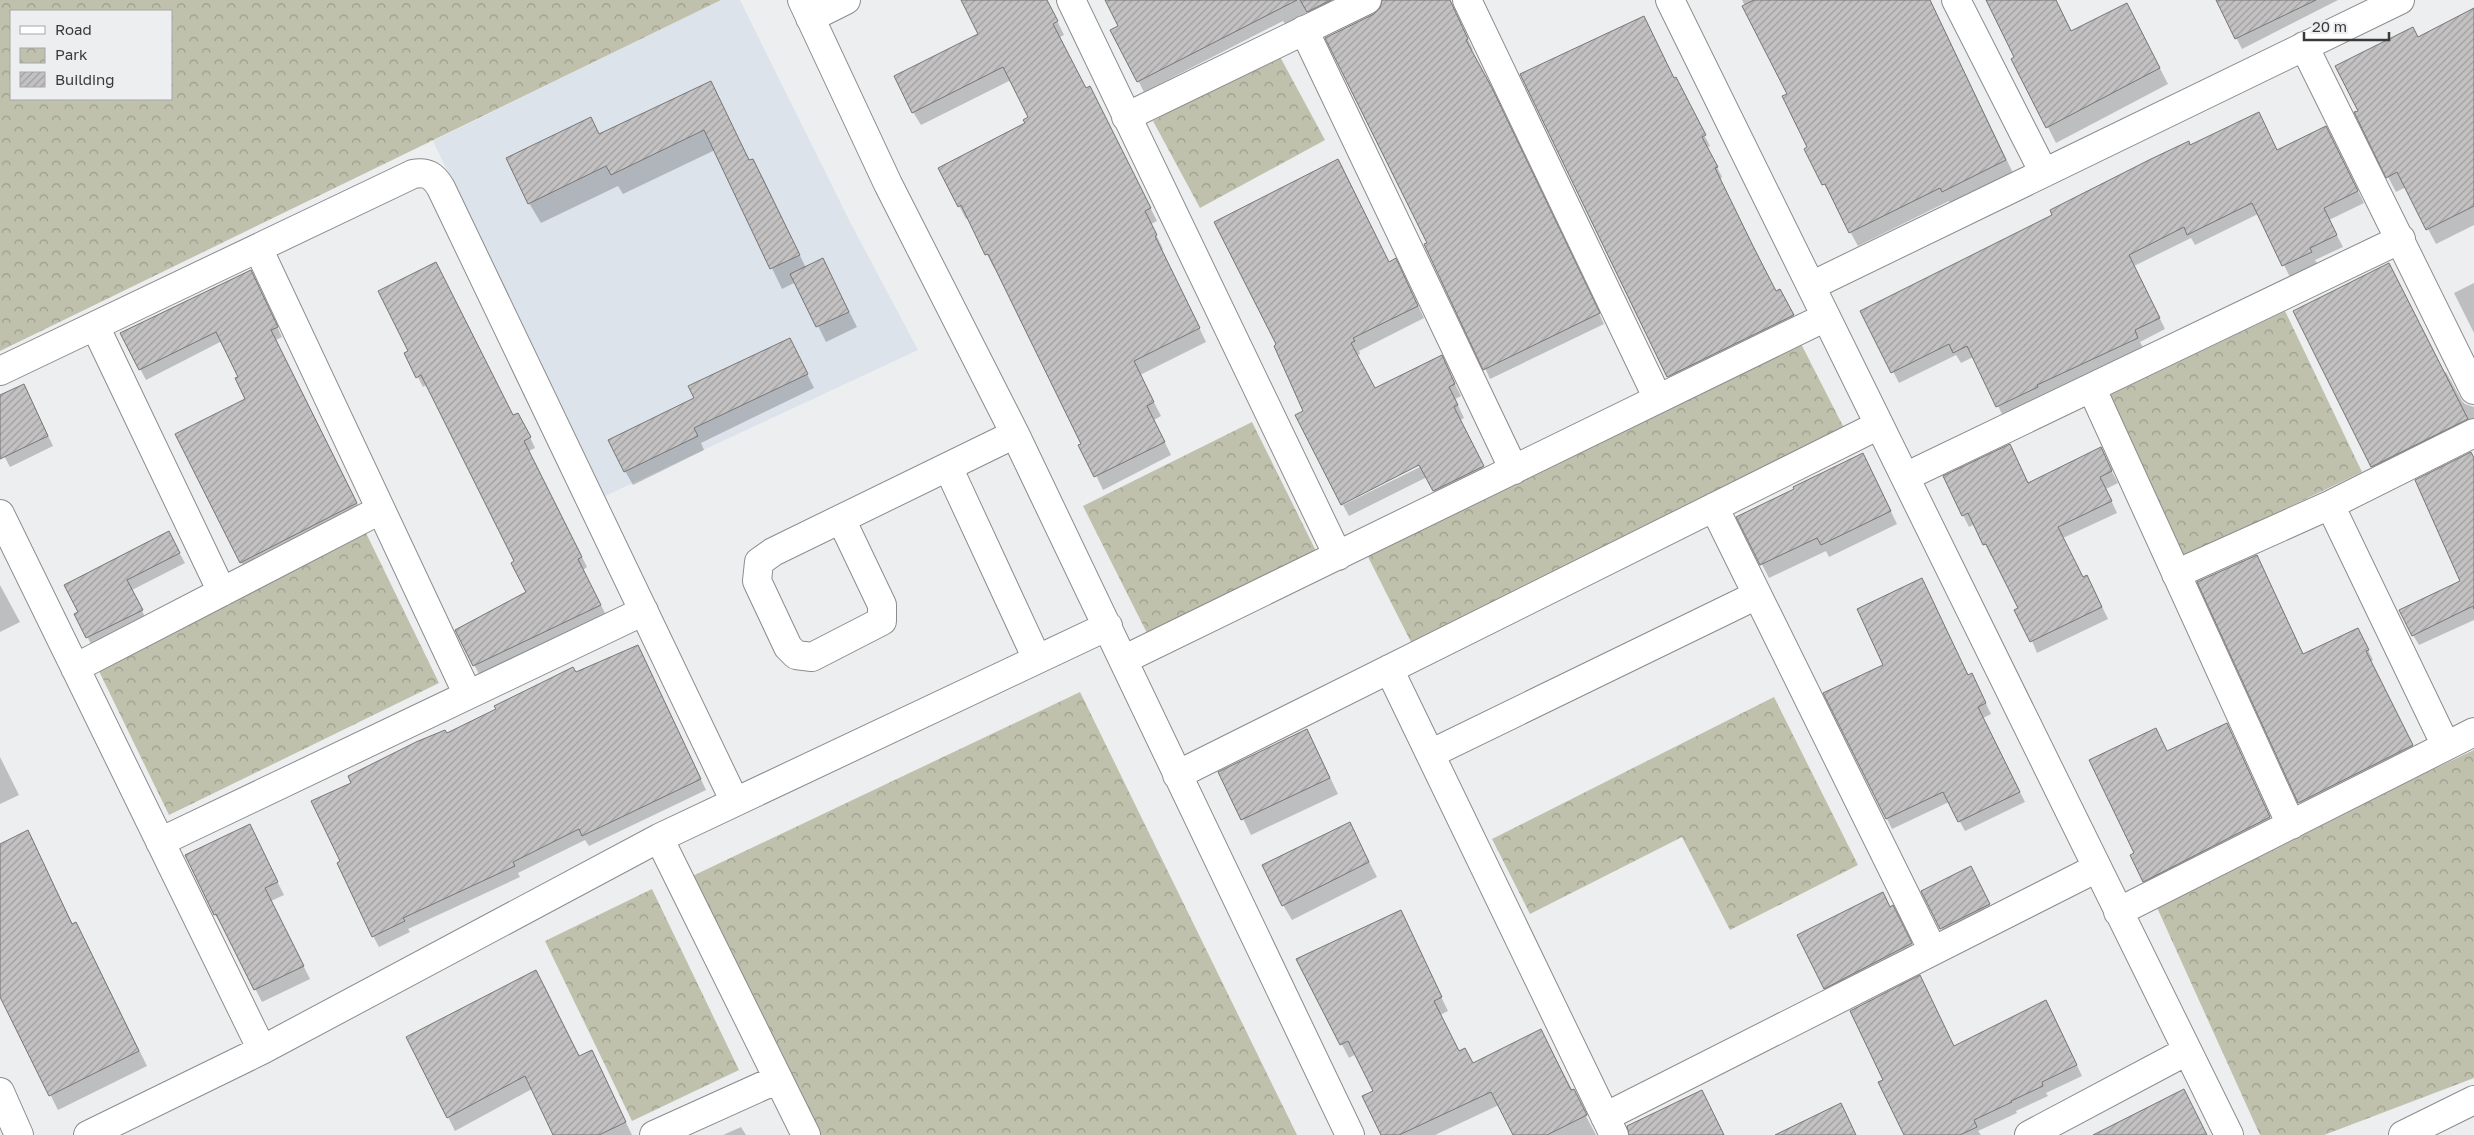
<svg xmlns="http://www.w3.org/2000/svg" width="2474" height="1135" font-family="'Golos Text',sans-serif">
<style>
.built{fill:#dde3eb}
.park{fill:url(#park-crowns);fill-rule:evenodd}
.shadow{fill:#0003}
.building{fill:url(#building-hatch);stroke:#777677}
.lines{fill:none;stroke-linecap:round;stroke-linejoin:round}
.minor-casing{stroke:#8b8c8d;stroke-width:30}
.minor{stroke:#fff;stroke-width:28}
</style>
<defs>
<pattern id="park-crowns" width="20" height="18" patternUnits="userSpaceOnUse" patternTransform="scale(1.25)"><rect width="20" height="18" fill="#bfc1ac"/><path d="M2 6a3 3 0 1 1 6 0M12 15a3 3 0 1 1 6 0" fill="none" stroke="#9c9e8d"/></pattern>
<pattern id="building-hatch" width="6" height="6" patternUnits="userSpaceOnUse" patternTransform="scale(1.25)"><rect width="6" height="6" fill="#c3c1c2"/><path d="M-1 1l2-2M0 6l6-6M5 7l2-2" fill="none" stroke="#9f9e9f"/></pattern>
</defs>
<rect width="100%" height="100%" fill="#edeef0"/>
<!-- built -->
<path class="built" d="M721,0H740L849,220L918,350L603,497L433,141Z"/>
<!-- park -->
<path class="park" d="M0,0H721L0,351ZM11,11H171V99H11Z
M1278,53L1325,140L1200,208L1153,121Z
M2285,311L2362,472L2175,562L2098,401Z
M1794,330L1845,430L1414,648L1363,547Z
M1252,422L1316,551L1148,635L1083,506Z
M365,531L439,683L169,815L95,663Z
M1080,692L1297,1135H806L682,881Z
M1774,697L1858,865L1730,930L1682,837L1530,914L1492,839Z
M2474,750V1078L2324,1135H2260L2154,901Z
M652,889L739,1070L632,1121L545,941Z"/>
<!-- shadow -->
<path class="shadow" d="M962,0H1047L1064,35L1060,37L1086,89L1097,101L1157,221L1151,224L1163,249L1162,250L1206,342L1140,375L1161,416L1154,420L1171,455L1103,490L996,267L994,268L968,218L966,219L959,206L1030,118L1011,80L921,125L913,112L979,34Z
M1107,0H1358L1314,22L1308,12L1285,24L1283,21L1144,92L1112,30L1120,27Z
M1384,0H1449L1473,50L1471,51L1497,99L1604,324L1490,379L1429,243L1327,38L1381,10Z
M1742,0H1930L2013,173L1951,204L1949,201L1858,246L1805,149L1808,148L1788,94Z
M1987,0H2056L2072,32L2135,20L2168,84L2056,143L2013,59L2016,58Z
M2217,0H2338L2242,49Z
M2474,10V225L2436,244L2406,187L2396,192L2388,177L2360,111L2418,38Z
M1522,75L1674,79L1710,146L1707,147L1722,177L1720,179L1776,292L1786,300L1798,326L1674,387L1637,316Z
M710,82L750,161L753,160L764,180L806,268L823,260L857,327L826,342L796,282L782,289L715,150L623,194L618,186L541,223L529,203L600,135Z
M2332,139L2364,203L2329,220L2343,247L2315,260L2317,263L2290,277L2258,214L2195,245L2191,238L2134,266L2165,329L2140,342L2144,349L2004,418L1973,357L1961,363L1956,355L1899,383L1862,311L2190,146L2277,151Z
M1339,160L1389,263L1402,272L1424,318L1359,351L1360,354L1357,355L1375,390L1441,356L1461,396L1455,399L1464,418L1460,420L1489,479L1441,503L1427,477L1349,516L1343,505L1426,464L1305,411L1278,345L1216,223Z
M2389,264L2444,373L2446,372L2462,401L2465,404L2474,407V435L2381,481L2372,466Z
M256,282L282,337L276,340L362,513L247,572L241,562L247,399L240,377L222,341L146,380L122,334Z
M2474,283V333L2454,293Z
M790,339L814,388L701,443L704,450L633,485L625,471L696,399Z
M406,354L524,424L535,448L529,451L587,567L583,570L606,615L480,676L456,630L528,592L515,562L427,385L423,387Z
M29,395L53,446L10,467L0,448V396Z
M2100,449L2118,483L2106,489L2117,513L2063,538L2083,578L2093,588L2108,619L2037,653L2019,609L1993,555L1991,556L1975,524L1969,527L1944,477L2028,484Z
M2474,460V620L2419,645L2413,635L2462,582Z
M1870,468L1897,524L1829,557L1826,551L1769,578L1738,518Z
M174,543L185,563L132,590L147,621L93,648L76,615Z
M2257,556L2304,655L2363,640L2373,660L2371,661L2418,756L2305,813L2199,582Z
M0,585L20,622L0,632Z
M638,646L706,790L589,846L585,840L518,873L520,877L408,929L410,932L379,947L373,936L352,783L446,734Z
M1884,665L1968,676L1977,685L1991,714L1983,718L2025,802L1965,831L1949,802L1892,829L1825,694Z
M2227,724L2276,830L2151,894L2144,881L2135,853L2168,752Z
M1315,746L1338,794L1251,835L1220,772Z
M0,757L19,795L0,804Z
M1349,823L1377,877L1292,920L1283,905Z
M249,825L284,895L271,901L310,979L262,1002L223,926L215,915Z
M28,831L73,925L84,938L147,1066L58,1110L0,995V845Z
M1976,878L1995,915L1947,939L1923,892Z
M1890,908L1898,917L1917,954L1831,998L1825,988Z
M1400,912L1448,1011L1440,1015L1459,1052L1473,1065L1541,1031L1596,1135H1514L1499,1105L1435,1135H1382L1375,1092L1356,1054L1349,1058L1298,960Z
M1920,977L1954,1047L2052,1012L2082,1076L2046,1093L2048,1096L2016,1111L2017,1113L1978,1131L1981,1135H1905L1885,1080Z
M544,985L580,1058L599,1066L632,1135H554L532,1089L455,1131L448,1117Z
M1702,1091L1724,1135H1630Z
M741,1127L746,1135H723Z"/>
<!-- building -->
<path class="building" d="M961,0H1047L1058,21L1053,24L1086,88L1090,86L1151,208L1145,211L1157,235L1155,236L1200,328L1134,361L1154,402L1147,406L1165,442L1094,477L1078,445L1081,444L988,254L985,255L961,205L958,207L938,168L1025,123L1023,120L1028,117L1003,67L912,113L894,76L978,34Z
M1105,0H1297L1137,82L1110,30L1118,26Z
M1300,0H1331L1307,12Z
M1382,0H1450L1468,39L1466,40L1492,88L1600,313L1483,370L1424,244L1427,243L1325,38L1374,14L1380,8Z
M1754,0H1930L2006,160L1942,192L1940,188L1849,233L1825,184L1822,185L1804,149L1807,147L1782,96L1787,94L1742,6Z
M1986,0H2056L2071,31L2127,3L2160,68L2046,128L2011,59L2014,57Z
M2216,0H2316L2235,39Z
M2474,8V206L2426,230L2397,172L2386,178L2354,112L2358,111L2335,66L2413,27L2418,37Z
M1644,16L1674,78L1676,77L1706,135L1702,137L1718,167L1715,168L1753,246L1776,291L1780,289L1794,315L1667,377L1520,74Z
M711,81L749,160L753,159L800,255L770,269L704,130L611,175L606,166L528,204L506,158L591,117L599,134Z
M2259,112L2277,150L2326,126L2358,191L2324,208L2337,235L2310,248L2312,252L2282,266L2252,203L2187,235L2184,227L2129,255L2160,318L2135,330L2138,338L2037,385L2038,387L1996,407L1967,346L1953,353L1949,344L1891,373L1860,311L2052,215L2050,210L2151,159L2189,141L2190,145Z
M1338,159L1389,262L1396,258L1418,306L1353,338L1355,341L1351,343L1375,388L1442,355L1455,384L1449,387L1458,405L1454,407L1484,466L1433,491L1419,465L1341,505L1295,415L1303,411L1274,346L1276,344L1214,222Z
M823,258L849,312L816,327L790,274Z
M436,262L513,415L518,413L531,437L524,441L582,557L578,559L601,605L473,666L455,630L526,592L511,563L514,561L421,375L416,378L404,353L408,351L378,291Z
M2389,263L2468,419L2371,467L2293,311Z
M251,270L278,327L271,330L357,503L240,563L175,434L245,399L235,378L238,377L216,332L139,370L120,333Z
M790,338L808,374L694,428L698,436L624,472L608,440L694,398L688,386Z
M24,384L48,436L0,459V395Z
M2010,444L2028,483L2101,447L2112,471L2100,477L2112,501L2058,527L2083,577L2087,575L2102,607L2030,642L2014,610L2018,608L1986,544L1983,545L1968,513L1962,516L1943,476Z
M2471,452L2474,458V609L2473,606L2412,636L2399,610L2460,581L2415,480Z
M1863,453L1891,511L1821,545L1817,538L1760,565L1736,517L1794,489L1793,487Z
M169,531L180,553L127,580L143,610L86,638L74,614L78,612L64,585Z
M2257,555L2303,654L2358,628L2369,650L2366,651L2413,745L2298,803L2197,582Z
M1922,578L1968,675L1972,673L1986,703L1978,707L2020,792L1958,822L1943,792L1886,819L1823,693L1883,665L1857,609Z
M638,645L701,779L582,836L579,829L513,862L515,866L403,918L405,921L372,937L337,863L340,861L311,801L351,783L348,776L416,742L445,730L447,733L496,709L494,706L547,680L573,667L576,672Z
M2227,723L2270,817L2143,882L2130,855L2134,853L2089,760L2156,728L2167,751Z
M1307,729L1330,778L1241,820L1218,772Z
M1350,822L1369,862L1282,906L1262,865Z
M250,824L278,882L265,888L304,966L254,990L216,914L214,915L185,855Z
M28,830L72,924L76,922L139,1051L49,1096L0,997V844Z
M1971,866L1990,904L1940,929L1921,891Z
M1883,892L1890,907L1893,905L1912,943L1824,989L1797,935Z
M1401,910L1442,997L1434,1001L1459,1051L1465,1048L1473,1063L1541,1029L1571,1090L1574,1089L1587,1115L1547,1135H1513L1491,1092L1399,1135H1381L1362,1096L1373,1091L1348,1041L1340,1045L1296,959Z
M536,970L579,1056L592,1050L626,1122L599,1135H553L525,1076L447,1118L406,1037Z
M1920,975L1954,1046L2046,1000L2077,1065L2042,1082L2043,1086L2011,1101L2012,1102L1974,1120L1977,1127L1960,1135H1904L1878,1082L1883,1080L1850,1011Z
M2184,1089L2207,1135H2093Z
M1702,1090L1724,1135H1629L1627,1126Z
M1841,1103L1856,1135H1775Z"/>
<g class="lines">
<!-- minor casing -->
<g class="minor-casing">
<path id="minor" d="M802,0L888,184L1015,434L1350,1135
M1071,0L1338,556
M1467,0L1658,399
M1670,0L2229,1135
M1956,0L2044,173
M810,18L846,0
M1304,30L1514,470
M2304,46L2474,390
M1126,117L1367,0
M258,248L468,695
M1811,286L2400,0
M95,326L222,592
M0,371L413,174C427,171 434,176 441,188L735,802
M2092,389L2291,825
M948,467L1037,659
M1905,477L2401,239
M2330,505L2446,746
M1714,507L1933,951
M0,514L262,1050
M841,519L882,605V621L812,657L796,655L788,647L757,581L759,562L773,552L1015,434
M2176,574L2330,505L2474,433
M1123,660L1826,317
M75,668L380,510
M1389,669L1614,1135
M1430,754L1757,595
M1177,775L1879,425
M659,838L806,1135
M160,842L644,611
M2118,912L2474,732
M0,1092L19,1135
M1605,1117L2097,868
M88,1135L262,1050L659,838L1108,626
M654,1135L778,1079
M2029,1135L2187,1051
M2403,1135L2474,1100"/>
</g>
<!-- minor -->
<use href="#minor" class="minor"/>
</g>
<!-- legend -->
<rect x="10" y="10" width="162" height="90" fill="#edeef0" stroke="#a5a6a8"/>
<rect x="20" y="26" width="25" height="8" fill="#ffffff" stroke="#a5a6a8"/>
<text x="55" y="35" font-size="15" fill="#3a3a3b">Road</text>
<rect x="20" y="48" width="25" height="15" fill="url(#park-crowns)" stroke="#a5a6a8"/>
<text x="55" y="60" font-size="15" fill="#3a3a3b">Park</text>
<rect x="20" y="72" width="25" height="15" fill="url(#building-hatch)" stroke="#a5a6a8"/>
<text x="55" y="85" font-size="15" fill="#3a3a3b">Building</text>
<!-- scale -->
<path d="M2304 32v8h85v-8" fill="none" stroke="#3a3a3b" stroke-width="2.5"/>
<text x="2312" y="32" font-size="15" fill="#3a3a3b" stroke="#edeef0" stroke-width="4" paint-order="stroke">20 m</text>
</svg>
